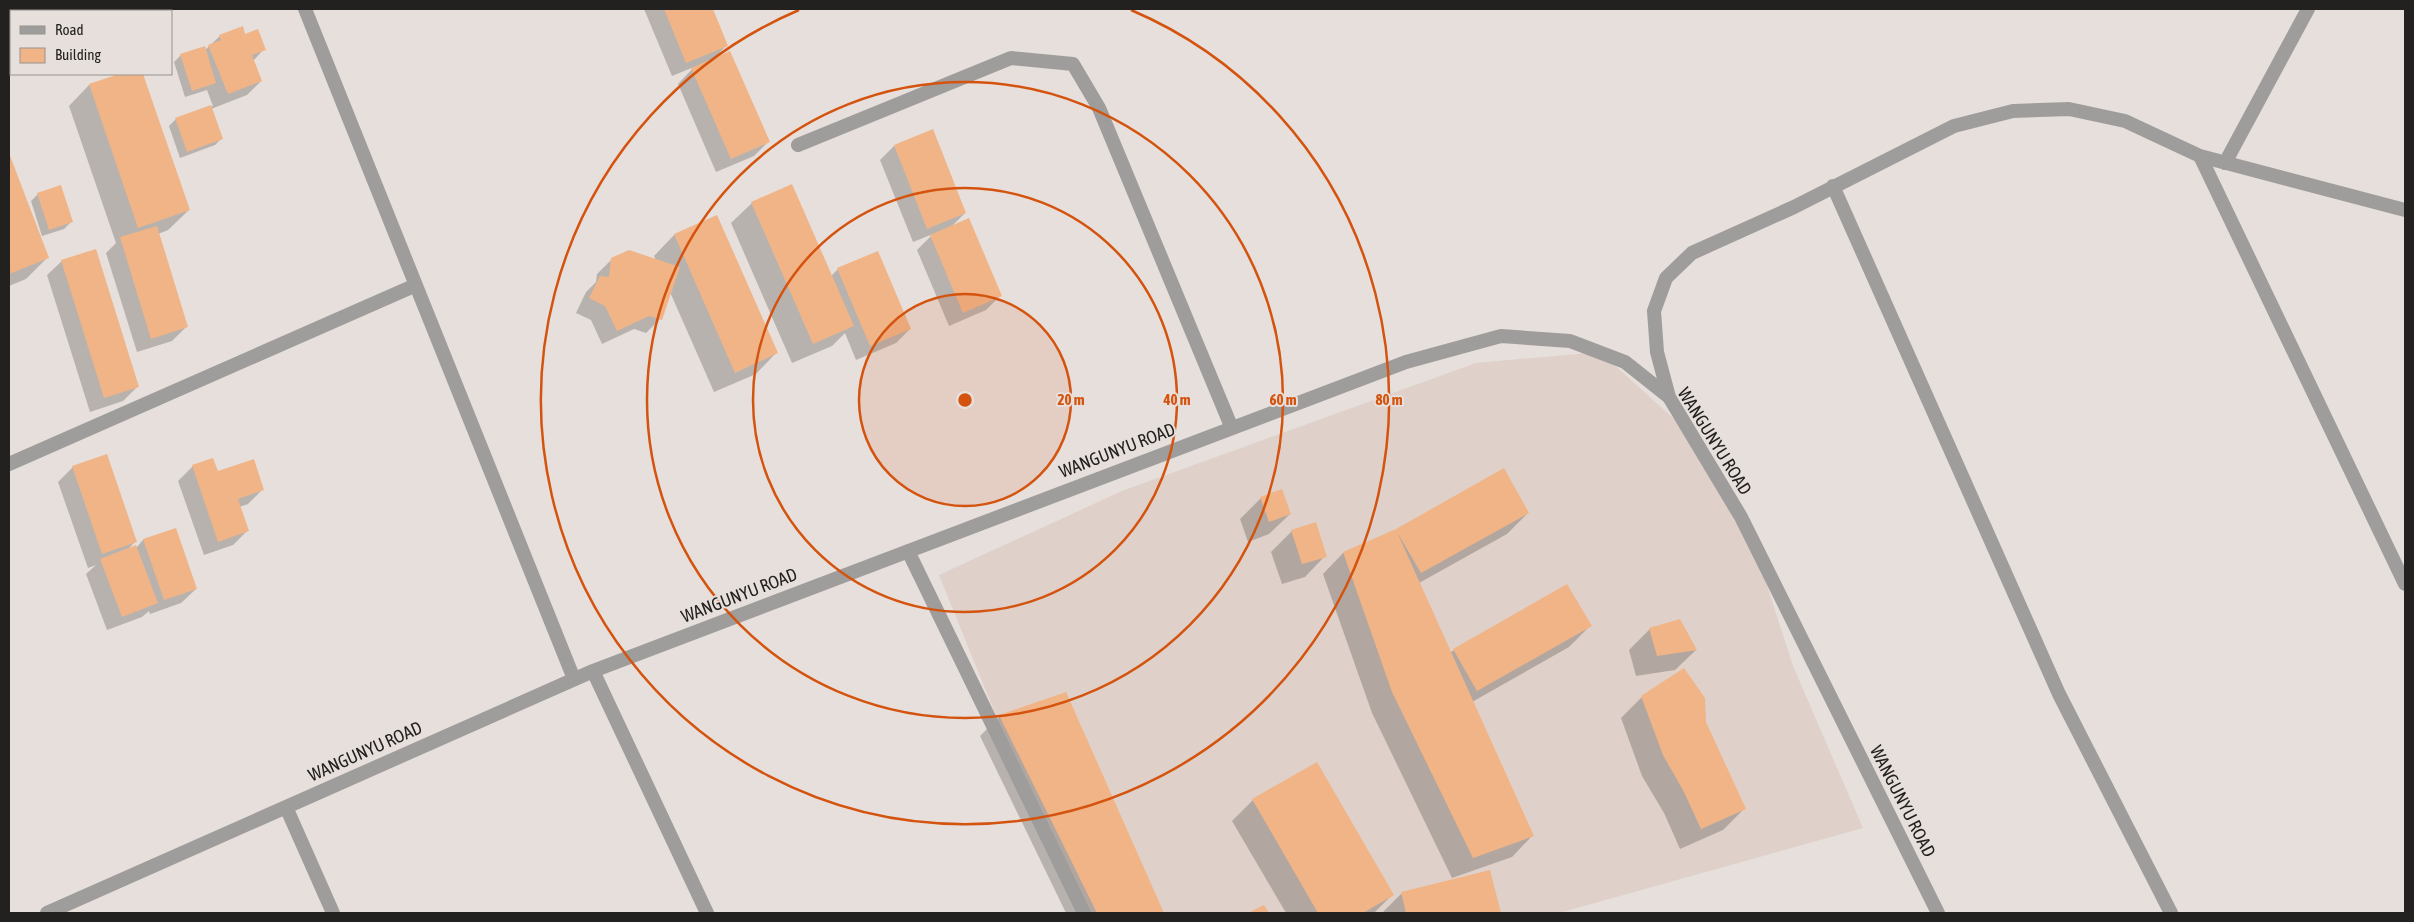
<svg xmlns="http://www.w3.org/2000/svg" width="2414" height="922" font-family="'Asap Condensed',sans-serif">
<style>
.built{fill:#dfd1c9}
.shadow{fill:#0003}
.building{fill:#f0b487}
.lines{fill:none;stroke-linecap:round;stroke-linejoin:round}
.service{stroke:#9f9d9b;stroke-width:14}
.minor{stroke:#9f9d9b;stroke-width:14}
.ring{fill:none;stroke:#d4530e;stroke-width:2.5}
.labels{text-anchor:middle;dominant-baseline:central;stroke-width:4;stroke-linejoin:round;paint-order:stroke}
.street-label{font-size:18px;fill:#23211f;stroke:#e6dfdb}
.centre{fill:#d4530e;stroke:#e6dfdb;stroke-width:2.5}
.ring-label{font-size:15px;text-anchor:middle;font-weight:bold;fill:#d4530e;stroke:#e6dfdb;stroke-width:4;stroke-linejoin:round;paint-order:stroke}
</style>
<rect width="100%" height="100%" fill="#e6dfdb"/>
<!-- built -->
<path class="built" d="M1600,352L1694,437L1752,539L1793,666L1863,828L1559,913H1084L1040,824L939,575L1122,491L1476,363Z"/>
<!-- shadow -->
<path class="shadow" d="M10,9H68L62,11H11Z
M644,9H711L727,45L711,61L768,142L754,156L716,172L678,84L694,67L672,76Z
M242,28L245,36L264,49L253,61L261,81L247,95L211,109L222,138L215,145L180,158L169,126L176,119L213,106L207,90L185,97L174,62L181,55L205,50L220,36Z
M123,74H142L189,210L168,230L158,234L186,327L172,341L137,352L106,253L116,243L69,106L89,85Z
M894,146L965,213L950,228L1000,296L986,310L949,326L917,250L933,234L913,242L880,160Z
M9,156L47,258L26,279L9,286Z
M38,194L71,222L64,229L42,236L31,201Z
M752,203L831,276L838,269L910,329L896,343L856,360L845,333L832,346L792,363L731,223Z
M717,217L776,353L756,374L714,392L670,292L660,319L646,333L634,329L602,344L591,320L576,313L586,292L596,282L597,274L612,259L656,260L654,256L674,235Z
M62,261L137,387L123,401L90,412L47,275Z
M193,466L263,489L248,504L239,507L247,531L233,545L204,555L178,481Z
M73,467L135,542L127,550L136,548L143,540L175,529L196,589L181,603L150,614L149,611L142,617L107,630L86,574L96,565L88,568L58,482Z
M1261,498L1290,514L1269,534L1248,542L1240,519Z
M1528,513L1507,534L1419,583L1450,653L1454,650L1590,626L1569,647L1472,702L1532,836L1512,857L1452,878L1372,713L1323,574L1343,553L1396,530Z
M1292,531L1325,556L1305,577L1282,584L1271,552Z
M1650,629L1696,650L1675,670L1636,676L1629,650Z
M1065,694L1163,913H1066L980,736L1000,716Z
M1642,697L1705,722L1744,809L1723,830L1680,849L1664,813L1642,776L1621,718Z
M1316,764L1392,895L1374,913H1286L1232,821L1253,800Z
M1489,871L1500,913H1382L1402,893Z"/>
<!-- building -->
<path class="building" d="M31,9H52L47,11H32Z
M664,9H713L728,46L686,63Z
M243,26L245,34L258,29L266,50L252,55L262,81L228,94L208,45L221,40L219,35Z
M205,46L216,83L192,91L180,54Z
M730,51L770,142L731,159L691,68Z
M119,74H143L190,210L138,228L89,84Z
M211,105L223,139L187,152L175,118Z
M933,129L966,213L927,229L894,145Z
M9,153L49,258L9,274Z
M792,184L854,326L813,344L751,202Z
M61,185L73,222L49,230L37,193Z
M717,215L778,353L735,373L674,234Z
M969,218L1002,296L963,313L930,235Z
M157,226L188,327L151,339L120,237Z
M96,249L139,387L104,398L61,260Z
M629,250L680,267L662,320L649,316L617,331L605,306L589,298L600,276L609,277L611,258Z
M878,251L911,329L870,346L837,268Z
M107,454L137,542L102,554L72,466Z
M213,458L218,471L254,459L264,490L238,499L249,531L218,542L192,465Z
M1504,468L1529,513L1421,573L1397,532L1534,836L1473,858L1392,692L1343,552L1396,529Z
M1282,489L1291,514L1269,522L1260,497Z
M1316,522L1327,557L1302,564L1291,530Z
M176,528L197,589L164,600L143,539Z
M136,545L158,603L122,617L100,559Z
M1567,584L1592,626L1477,691L1453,649Z
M1680,619L1697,650L1657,656L1649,628Z
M1684,668L1705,698L1706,722L1746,809L1701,829L1684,792L1663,755L1641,696Z
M1066,692L1164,913H1097L999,715Z
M1317,762L1394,895L1363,913H1318L1252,799Z
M1490,870L1501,913H1406L1401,892Z
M1264,905L1269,913H1248Z"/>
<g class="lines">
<!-- service -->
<path class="service" d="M798,145L1011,58L1073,64L1099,108L1231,426"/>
<!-- minor -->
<path class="minor" d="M305,9L574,679
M120,11L125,9
M9,64L11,63
M2200,156L2405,584
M2225,163L2308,9
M1833,186L2059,694L2171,913
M1669,397L1657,352L1654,311L1666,278L1692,253L1794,207L1954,126L2013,111L2069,109L2125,121L2200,156L2405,210
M9,464L416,285
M908,551L1084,913
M593,671L707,913
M286,807L333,913
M47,913L593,671L1406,362L1501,336L1570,341L1625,362L1669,397L1741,517L1938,913"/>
</g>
<!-- distance rings -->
<circle cx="965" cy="400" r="106" fill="#d4530e" fill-opacity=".12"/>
<g class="ring">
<circle cx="965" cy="400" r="106"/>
<circle cx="965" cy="400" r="212"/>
<circle cx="965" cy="400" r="318"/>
<path d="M1131 10A424 424 0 1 1 799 10"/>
</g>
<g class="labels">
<!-- street labels -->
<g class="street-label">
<text transform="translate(1715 441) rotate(58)">WANGUNYU ROAD</text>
<text transform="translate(1117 450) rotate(-21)">WANGUNYU ROAD</text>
<text transform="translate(739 595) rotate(-21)">WANGUNYU ROAD</text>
<text transform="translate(365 751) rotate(-24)">WANGUNYU ROAD</text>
<text transform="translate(1903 801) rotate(63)">WANGUNYU ROAD</text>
</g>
</g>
<circle cx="965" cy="400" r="8" class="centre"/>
<g class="ring-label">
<text x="1071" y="405">20 m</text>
<text x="1177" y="405">40 m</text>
<text x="1283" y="405">60 m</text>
<text x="1389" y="405">80 m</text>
</g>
<!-- border -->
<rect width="2414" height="922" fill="none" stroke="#23211f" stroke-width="20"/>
<!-- legend -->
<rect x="10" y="10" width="162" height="65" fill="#e6dfdb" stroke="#989390"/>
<rect x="20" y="26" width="25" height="8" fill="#9f9d9b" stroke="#989390"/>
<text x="55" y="35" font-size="15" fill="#23211f">Road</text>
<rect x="20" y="48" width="25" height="15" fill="#f0b487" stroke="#989390"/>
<text x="55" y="60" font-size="15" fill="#23211f">Building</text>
</svg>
